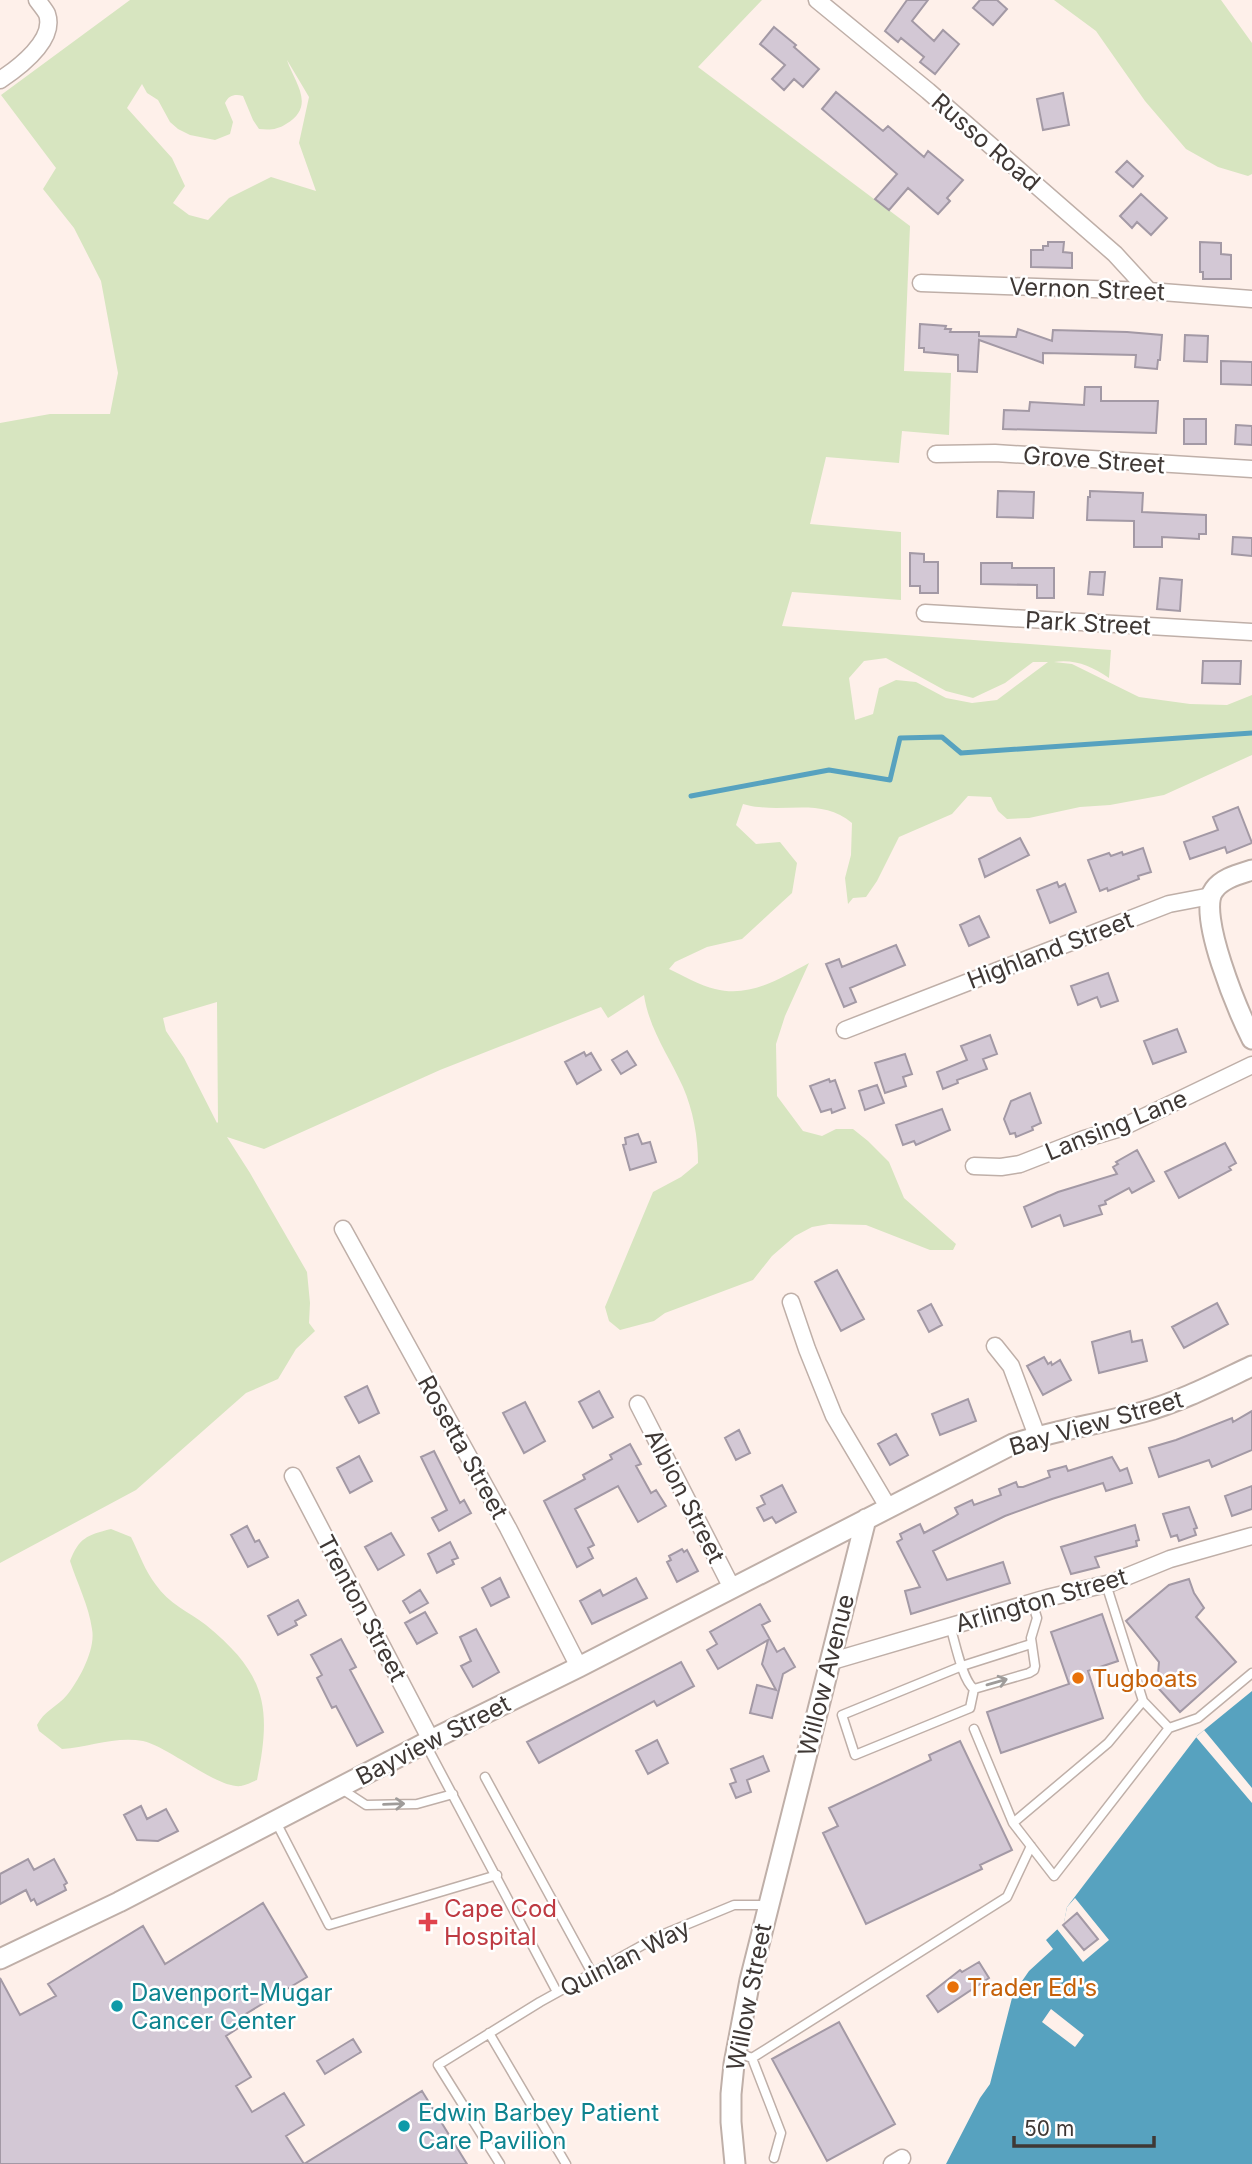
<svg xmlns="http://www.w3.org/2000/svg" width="1252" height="2164" font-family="Inter,sans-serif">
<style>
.green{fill:#d7e5c0;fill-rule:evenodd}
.water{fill:#57a2bf}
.pier{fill:#fef0ea}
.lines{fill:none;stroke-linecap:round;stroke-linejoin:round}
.stream{stroke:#57a2bf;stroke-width:5}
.building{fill:#d3c8d5;stroke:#a399a5;stroke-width:2}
.service-casing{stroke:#bfafa8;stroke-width:11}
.minor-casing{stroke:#bfafa8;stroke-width:19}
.tertiary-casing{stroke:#bfafa8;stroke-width:23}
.service{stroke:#fff;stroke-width:8}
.minor{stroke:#fff;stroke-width:16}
.tertiary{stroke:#fff;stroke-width:19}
.oneway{stroke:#9f9c9a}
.food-dot{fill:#e8710a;stroke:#fff;stroke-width:2.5}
.health-dot{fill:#e0444e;stroke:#fff;stroke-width:2.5}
.culture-dot{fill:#0f9aa8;stroke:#fff;stroke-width:2.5}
.labels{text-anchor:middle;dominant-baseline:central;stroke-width:5;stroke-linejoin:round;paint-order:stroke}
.street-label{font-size:24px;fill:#3f3835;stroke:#fff}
.food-label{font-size:24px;fill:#c56008;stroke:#fff;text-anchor:start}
.health-label{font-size:24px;fill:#be3a42;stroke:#fff;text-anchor:start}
.culture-label{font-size:24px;fill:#0d838f;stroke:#fff;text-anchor:start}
</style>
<rect width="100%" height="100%" fill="#fef0ea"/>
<!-- green -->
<path class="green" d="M130,0H762L698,67L910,226L904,371L951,373L949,435L902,431L899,463L826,457L810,524L901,532V600L792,592L782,626L1111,650L1109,678C1091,666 1075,659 1054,662L1072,664L1139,697L1190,704L1227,705L1252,695V755L1164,795L1110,805L1080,807L1029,818L1007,819L998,811L991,797L968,796L952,814L899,837L877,881L866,897L853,898L848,904L845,878L851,855L852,823C824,799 792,811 759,807C754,807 748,805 743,804L736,825L756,844L780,842L797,863L792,893L742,939L707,947L675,962L669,969C682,975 701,986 715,989C750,998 779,979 809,963L785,1016L776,1044L777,1096L803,1131L822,1136L836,1129H853L868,1141L889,1162L904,1198L956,1244L953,1250H930L866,1225L829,1224L812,1227L795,1236L772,1256L753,1280L665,1313L654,1321L620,1330L609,1321L605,1307L653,1192L681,1177L698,1163C698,1137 693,1110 683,1087C669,1056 649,1029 644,995L608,1018L601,1007L440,1070L264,1149L227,1137L250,1173L307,1272L310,1303L309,1323L315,1331L296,1349L278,1379L246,1393L136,1490L0,1563V423L50,414H110L118,373L101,281L74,228L43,189L56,168L1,95ZM287,60L309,97L299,143L316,191L271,177L229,198L208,220L189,215L173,203L185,186L172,158L127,108L142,84L147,93L158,100L170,122L178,129L190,135L215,140L230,134L233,122L225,103C229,95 235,94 243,96L253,120L259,129C269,130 277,130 286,124C317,106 294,82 287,60ZM886,658L946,691L973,698L1005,683L1033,662H1048L997,700L972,703L946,698L916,682L896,680L879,688L873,714L855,720L849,678L864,661ZM217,1002L218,1122L217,1123L184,1058L166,1031L163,1018Z
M1054,0H1221L1252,43V174L1248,176L1218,167L1186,149L1145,101L1096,31Z
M111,1529L131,1537C139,1553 145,1571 156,1585C168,1603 189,1612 206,1625C266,1674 272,1707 257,1780C252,1782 246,1785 241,1786C218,1789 169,1747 143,1741C116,1736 89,1747 62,1749L39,1731L37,1725C44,1711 57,1707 67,1695C79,1680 96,1649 92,1629C89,1606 77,1583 70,1561C79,1538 87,1535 111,1529Z"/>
<!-- water -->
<path class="water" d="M1252,1691V2164H946L980,2098L990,2084L1013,1994L1029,1971L1053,1949L1046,1940L1064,1923L1067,1907L1198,1735Z"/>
<!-- pier -->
<path class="pier" d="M1204,1730L1252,1788V1803L1196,1737Z
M1075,1898L1109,1940L1083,1962L1057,1929L1064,1922L1067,1907Z
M1051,2009L1084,2035L1075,2047L1042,2022Z"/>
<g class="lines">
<!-- stream -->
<path class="stream" d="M691,796L829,770L890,780L900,738L942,737L961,753L1252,733"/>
</g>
<!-- building -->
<path class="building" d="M907,0H928L912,21L934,41L943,30L959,44L935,74L920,62L924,57L901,38L898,42L885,31Z
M980,0H997L1007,9L993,25L973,8Z
M774,27L796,45L794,47L819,69L803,87L794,79L784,90L772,79L785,65L760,44Z
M836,92L883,131L888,126L924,157L928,151L963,180L947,198L950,201L938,214L908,188L889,210L875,199L897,174L822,109Z
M1063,93L1069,125L1043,130L1037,99Z
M1127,161L1143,176L1133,187L1116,172Z
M1141,194L1167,218L1151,235L1137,222L1132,228L1120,216Z
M1048,242H1064L1063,252L1072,253V268L1031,267V250H1043V246H1048Z
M1200,242L1221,243V254L1231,255V279H1203V272H1200Z
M920,324L946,326L945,329H951L950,332H979V336L1016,337L1018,329L1052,341L1053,330L1127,332L1162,335L1160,360H1158L1157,369L1135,367L1136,355L1043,353V363L979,340L977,372L958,371V355L924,352V348H919Z
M1185,335L1208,336L1207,362L1184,361Z
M1221,361L1252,362V385L1221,384Z
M1085,387H1101V401H1158L1156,433L1003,429L1004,410L1029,411L1030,402L1084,405Z
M1184,419H1206V444H1184Z
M1236,425L1252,426V445L1235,444Z
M998,491L1034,492L1033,518L997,517Z
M1090,491L1143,493L1142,512L1206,515V534H1199V539L1162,537V547H1134V521L1087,520L1088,497H1090Z
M1233,537L1252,538V556L1232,554Z
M910,553L924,554V562H938V593H920V586H910Z
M981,563H1012V568H1054V598H1037V585L981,584Z
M1090,572H1105L1103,595L1088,594Z
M1160,578L1182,580L1180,611L1157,609Z
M1203,661H1241L1240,684L1202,683Z
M1238,807L1252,843L1227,853L1225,847L1190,859L1184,842L1218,830L1213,817Z
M1020,838L1029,855L985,877L979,859Z
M1143,848L1151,872L1138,876L1139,879L1108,891L1107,888L1100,891L1088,860L1109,853L1111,856L1122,852L1123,855Z
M1057,882L1059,887L1065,884L1076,912L1050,923L1037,890Z
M979,916L989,937L969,946L960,925Z
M896,945L905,965L850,988L856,1002L844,1007L826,964L839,959L842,967Z
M1108,973L1118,1001L1101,1007L1097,997L1078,1005L1071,986Z
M1177,1029L1186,1052L1153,1064L1144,1041Z
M990,1035L997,1054L983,1059L987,1069L957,1080L958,1083L943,1089L937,1072L967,1060L961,1046Z
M627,1051L636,1065L621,1074L612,1060Z
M584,1052L586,1056L591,1053L601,1070L577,1084L565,1062Z
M905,1054L912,1074L903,1077L906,1086L885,1093L875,1063Z
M829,1079L830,1082L835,1080L845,1108L832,1113L831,1109L821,1112L810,1086Z
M877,1085L884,1103L865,1110L859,1091Z
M1030,1093L1041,1123L1032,1127L1033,1130L1016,1137L1015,1133L1010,1134L1004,1119L1011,1101Z
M942,1109L950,1130L916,1145L914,1141L903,1145L896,1125Z
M638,1134L642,1144L650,1142L656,1162L630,1170L623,1145L626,1144L625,1138Z
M1225,1143L1236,1163L1229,1167L1231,1170L1179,1198L1165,1172Z
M1137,1150L1154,1181L1132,1193L1129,1188L1105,1201L1106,1204L1099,1206L1102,1214L1064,1226L1060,1215L1032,1227L1024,1207L1058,1192L1117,1174L1113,1167L1118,1164L1116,1162Z
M837,1270L864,1319L841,1331L815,1282Z
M1217,1303L1228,1324L1184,1348L1172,1327Z
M931,1304L942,1325L929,1332L918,1311Z
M1130,1331L1132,1342L1142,1340L1147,1361L1099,1373L1092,1342Z
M1044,1357L1048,1364L1051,1362L1052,1365L1060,1360L1071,1380L1043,1395L1027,1366Z
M367,1386L379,1413L359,1423L345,1397Z
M599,1391L613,1417L593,1428L579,1402Z
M968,1399L976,1421L940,1435L932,1414Z
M525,1402L545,1441L524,1453L503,1413Z
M1252,1411V1450L1212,1467L1209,1460L1159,1477L1149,1448L1176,1440L1232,1418L1233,1422Z
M739,1430L750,1453L736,1460L725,1438Z
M896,1434L908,1455L890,1465L878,1444Z
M630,1444L641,1464L636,1466L651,1493L656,1490L666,1506L638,1522L618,1486L575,1509L594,1545L588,1548L593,1558L577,1567L544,1501L585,1479L583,1475L612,1459L610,1455Z
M434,1451L460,1503L464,1500L471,1513L439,1531L432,1518L447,1510L421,1457Z
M359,1456L372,1481L350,1493L337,1468Z
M1112,1457L1120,1471L1127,1468L1132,1483L1106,1491L1103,1483L1052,1499L1005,1516L933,1551L947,1580L1003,1562L1010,1583L911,1614L905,1591L920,1587L897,1542L902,1539L900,1534L920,1524L924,1533L954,1517L958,1514L955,1508L972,1500L974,1505L1001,1495L999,1489L1016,1482L1018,1487H1023L1050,1477L1048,1471L1066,1466L1068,1471Z
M782,1485L796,1512L776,1523L772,1517L764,1521L757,1508L765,1504L761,1496Z
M1252,1486V1509L1232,1516L1225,1496Z
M1189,1507L1197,1528L1194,1529L1196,1535L1179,1541L1177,1535L1171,1537L1163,1514Z
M1135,1525L1139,1540L1136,1541L1137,1546L1095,1557L1099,1567L1071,1574L1061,1547Z
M247,1526L255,1542L259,1540L268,1557L248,1567L231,1535Z
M391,1533L404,1555L378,1570L365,1547Z
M450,1542L458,1558L452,1560L454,1564L437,1573L428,1554Z
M682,1549L684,1552L687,1550L698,1571L677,1582L667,1562L671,1560L669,1556Z
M500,1578L509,1597L491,1606L482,1588Z
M636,1578L647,1598L592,1624L580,1601L600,1590L603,1596Z
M1189,1579L1194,1593L1204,1608L1196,1617L1236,1662L1180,1712L1151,1680L1158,1674L1159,1662L1126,1621L1169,1585Z
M420,1590L428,1603L410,1613L403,1601Z
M298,1600L306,1615L295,1621L297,1625L278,1635L268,1616Z
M760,1604L770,1621L762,1625L777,1652L784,1648L795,1667L783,1674L772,1718L750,1713L757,1685L776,1690L762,1664L768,1640L718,1669L707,1650L717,1644L710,1632Z
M425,1612L437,1633L417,1644L405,1623Z
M1102,1614L1118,1661L1088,1671L1103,1718L1001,1753L987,1712L1069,1684L1051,1632Z
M476,1629L499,1672L473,1687L461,1666L471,1661L460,1637Z
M341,1639L356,1667L350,1670L383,1732L357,1746L336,1706L332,1708L317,1678L322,1675L311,1655Z
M681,1662L694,1686L657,1706L654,1701L539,1763L527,1742Z
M657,1740L668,1763L648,1774L636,1751Z
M960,1741L1012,1850L980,1865L982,1869L866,1924L823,1833L838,1826L829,1808L931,1760L929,1755Z
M763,1756L769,1771L747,1780L751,1792L736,1798L730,1784L736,1782L731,1769Z
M141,1806L147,1819L166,1809L178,1831L158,1841L137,1840L124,1815Z
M28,1859L34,1870L54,1859L67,1883L64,1885L66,1890L37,1905L34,1899L31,1901L26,1890L0,1904V1874Z
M263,1903L307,1977L239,2018L243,2025L226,2036L251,2077L236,2086L252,2112L284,2093L304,2125L286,2136L304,2164H0V1978L20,2015L56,1996L48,1984L143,1926L165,1964Z
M1077,1913L1098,1939L1084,1950L1063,1925Z
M979,1962L989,1978L938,2012L927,1996L960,1970L962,1972Z
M839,2022L895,2124L827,2161L772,2059Z
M353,2039L361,2052L325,2074L317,2061Z
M422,2091L467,2164H304Z"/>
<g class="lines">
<!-- service casing -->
<g class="service-casing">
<path id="service" d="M1106,1584L1143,1701L1108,1743L1013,1823L1054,1876L1169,1728L1143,1701
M950,1626C955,1641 962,1680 974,1689L1029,1673L1034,1670L1035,1666L1031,1638L1037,1618L1032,1602
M974,1689L970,1708L855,1755L842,1715L962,1666L1031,1644
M1169,1728L1198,1718L1252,1673
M974,1729L1013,1823
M425,1743L557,1992
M485,1777L592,1973
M340,1788L366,1805L417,1804L453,1794
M276,1822L329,1925L497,1875
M489,2033L566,2164
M736,2052L752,2058L1007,1897L1031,1846
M752,2058L781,2133L774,2158
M500,2164L438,2065L540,2002L659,1936L734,1905H768"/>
</g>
<!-- minor casing -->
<g class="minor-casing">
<path id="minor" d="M817,0L928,91L1115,254L1149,291
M0,80C18,68 56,40 47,14C45,10 40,4 37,0
M921,283L1149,291L1252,299
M936,454L995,453L1252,469
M925,613L1252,632
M845,1030L1169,904L1211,896
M974,1166L1001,1167L1020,1164L1084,1139L1121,1128L1252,1065
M343,1229L508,1528L579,1667
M791,1302L807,1349L834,1416L888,1507
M995,1346L1011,1366L1037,1436
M638,1404L732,1588
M293,1476L431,1740
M829,1662L1047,1598L1111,1583L1170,1559L1252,1536
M892,2164L902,2158"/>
</g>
<!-- tertiary casing -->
<g class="tertiary-casing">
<path id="tertiary" d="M1252,870C1240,874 1222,878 1214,890C1196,913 1239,1013 1252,1039
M0,1959L119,1902L431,1740L579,1667L1013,1444C1056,1430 1100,1424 1143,1412C1182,1401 1216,1383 1252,1366
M735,2164L731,2122V2094L734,2064L750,1980L866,1519"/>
</g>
<!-- service -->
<use href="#service" class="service"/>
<!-- minor -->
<use href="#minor" class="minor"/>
<!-- tertiary -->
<use href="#tertiary" class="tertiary"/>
</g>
<!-- one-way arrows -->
<defs><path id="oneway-shaft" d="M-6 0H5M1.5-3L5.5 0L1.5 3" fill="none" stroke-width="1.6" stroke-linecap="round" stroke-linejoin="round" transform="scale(1.75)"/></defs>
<g class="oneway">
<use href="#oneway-shaft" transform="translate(997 1682) rotate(-16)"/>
<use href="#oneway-shaft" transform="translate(394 1804) rotate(-2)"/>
</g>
<!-- markers -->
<g class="food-dot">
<circle cx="1078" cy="1678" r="7"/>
<circle cx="953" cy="1987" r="7"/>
</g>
<path class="health-dot" d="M424.5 1911.5h7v7h7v7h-7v7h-7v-7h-7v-7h7z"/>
<g class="culture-dot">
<circle cx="117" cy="2006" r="7"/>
<circle cx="404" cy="2126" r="7"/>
</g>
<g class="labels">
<!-- street labels -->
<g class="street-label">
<text transform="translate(986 142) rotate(41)">Russo Road</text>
<text transform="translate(1087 289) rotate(2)">Vernon Street</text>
<text transform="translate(1094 460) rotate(4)">Grove Street</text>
<text transform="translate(1088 623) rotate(3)">Park Street</text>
<text transform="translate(1050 950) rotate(-21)">Highland Street</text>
<text transform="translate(1116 1125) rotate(-22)">Lansing Lane</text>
<text transform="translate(1096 1423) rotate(-16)">Bay View Street</text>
<text transform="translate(463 1447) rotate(61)">Rosetta Street</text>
<text transform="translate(685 1496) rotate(63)">Albion Street</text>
<text transform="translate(1041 1600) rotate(-16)">Arlington Street</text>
<text transform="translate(362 1608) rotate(62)">Trenton Street</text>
<text transform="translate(826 1675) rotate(-76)">Willow Avenue</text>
<text transform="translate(433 1740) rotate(-27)">Bayview Street</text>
<text transform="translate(625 1958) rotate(-27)">Quinlan Way</text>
<text transform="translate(749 1997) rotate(-79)">Willow Street</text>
</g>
<!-- food labels -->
<g class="food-label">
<text x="1092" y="1678">Tugboats</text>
<text x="967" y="1987">Trader Ed's</text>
</g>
<!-- health labels -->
<g class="health-label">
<text x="444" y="1908">Cape Cod<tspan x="444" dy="28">Hospital</tspan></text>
</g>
<!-- culture labels -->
<g class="culture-label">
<text x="131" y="1992">Davenport-Mugar<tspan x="131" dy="28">Cancer Center</tspan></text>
<text x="418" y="2112">Edwin Barbey Patient<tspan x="418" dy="28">Care Pavilion</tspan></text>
</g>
</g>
<!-- scale -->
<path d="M1014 2136v10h140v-10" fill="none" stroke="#3f3835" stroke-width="3.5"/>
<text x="1024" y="2136" font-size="21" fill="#3f3835" stroke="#ffffff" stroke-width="5" paint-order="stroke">50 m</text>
</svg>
